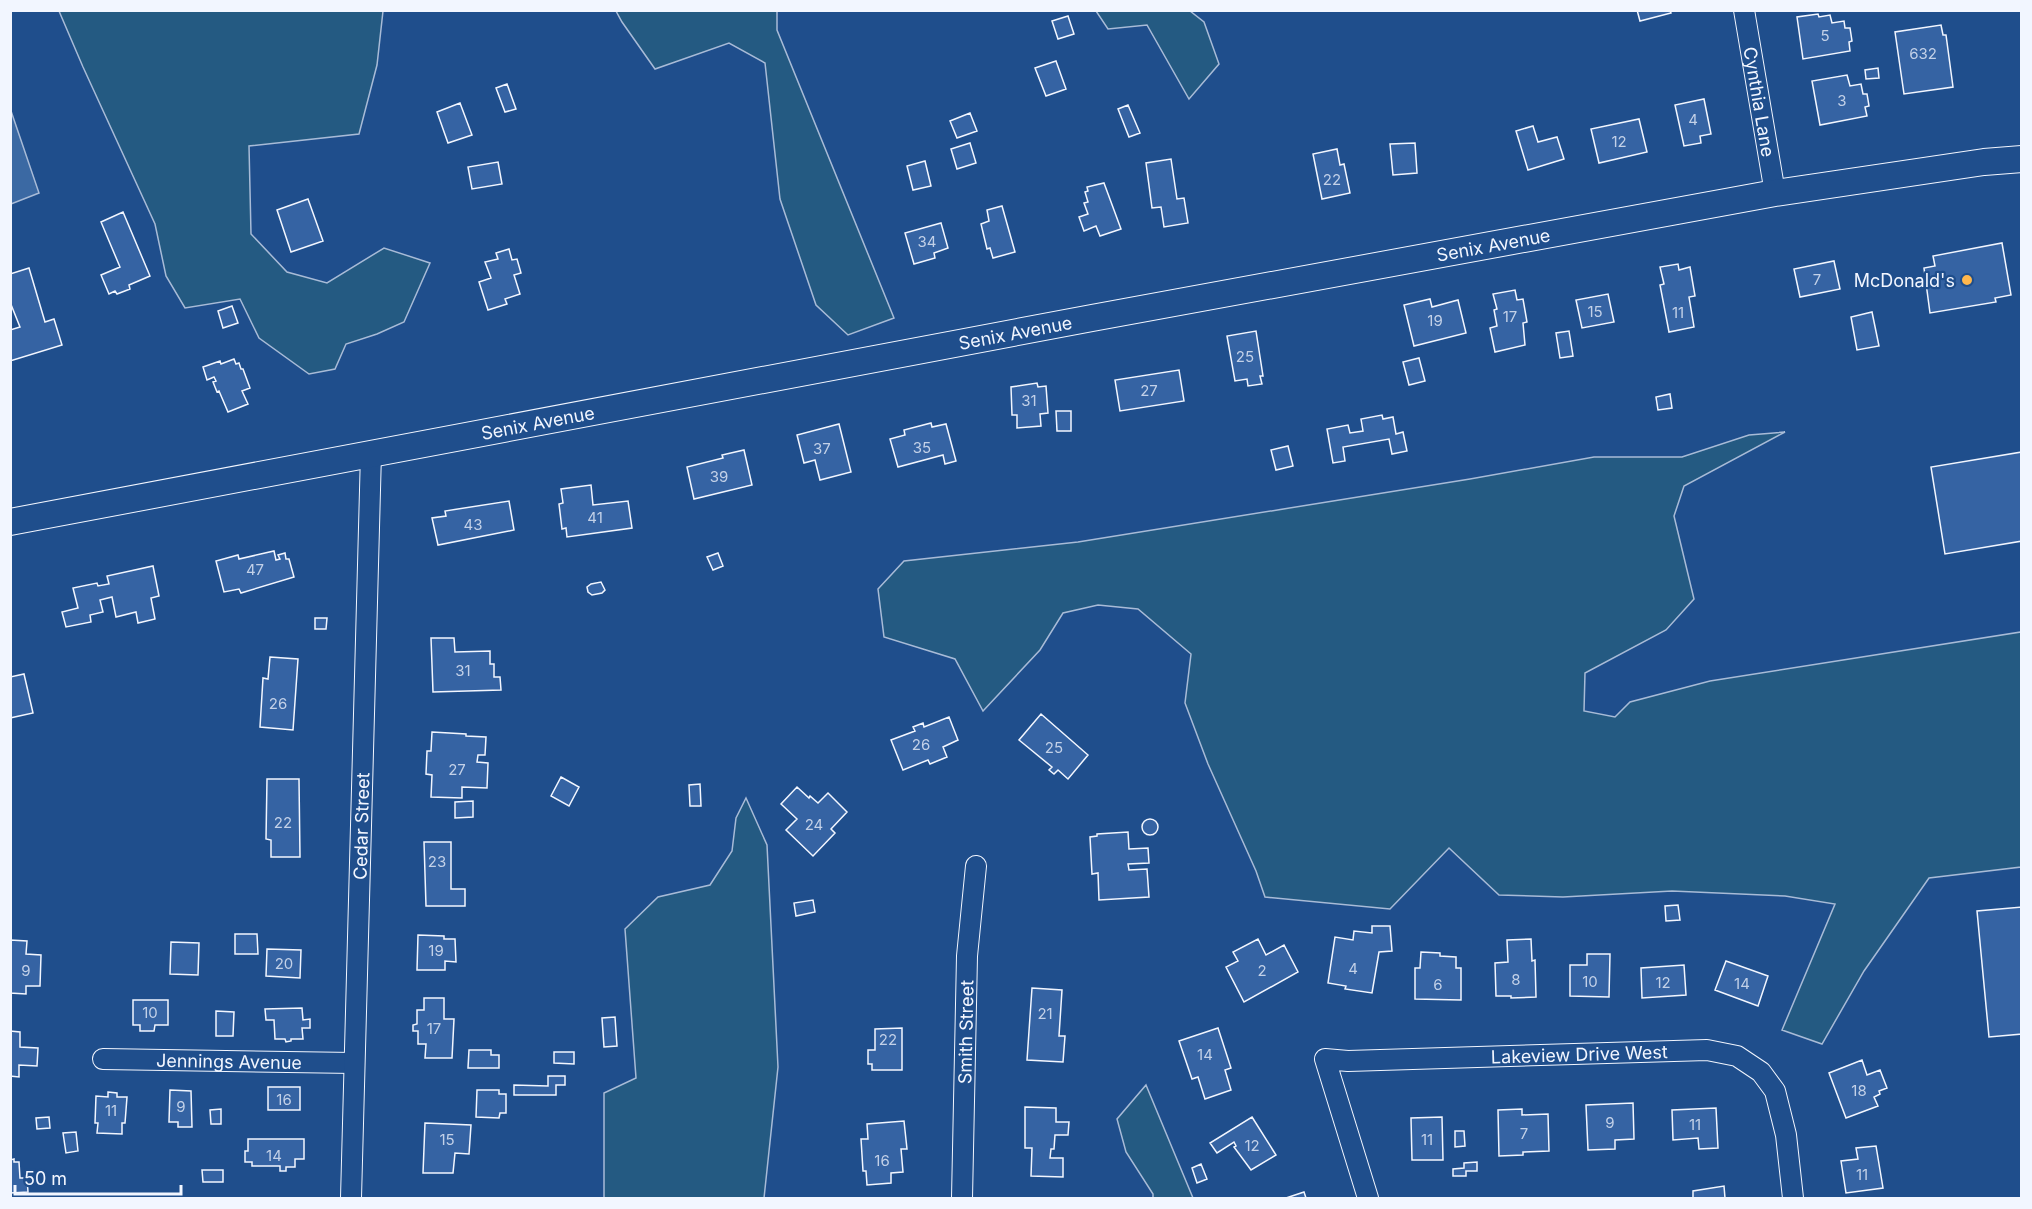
<svg xmlns="http://www.w3.org/2000/svg" width="2032" height="1209" font-family="Inter,sans-serif">
<style>
.green{fill:#245a82;stroke:#a8bbd7;stroke-width:1.5}
.water{fill:#3b69a3;stroke:#a8bbd7;stroke-width:1.5}
.building{fill:#3563a3;stroke:#f2f6ff;stroke-width:1.5}
.lines{fill:none;stroke-linecap:round;stroke-linejoin:round}
.minor-casing{stroke:#f2f6ff;stroke-width:22}
.tertiary-casing{stroke:#f2f6ff;stroke-width:28}
.minor{stroke:#1f4e8c;stroke-width:20}
.tertiary{stroke:#1f4e8c;stroke-width:26}
.poi-dot{fill:#ffb74d;stroke:#1f4e8c;stroke-width:2}
.labels{text-anchor:middle;dominant-baseline:central;stroke-width:4.5;stroke-linejoin:round;paint-order:stroke}
.number-label{font-size:15px;fill:#c3d1e8}
.street-label{font-size:18px;fill:#f2f6ff;stroke:#1f4e8c}
.poi-label{font-size:18px;fill:#f2f6ff;stroke:#1f4e8c;text-anchor:end}
</style>
<rect width="100%" height="100%" fill="#1f4e8c"/>
<!-- green -->
<path class="green" d="M59,11H383L377,65L359,134L249,146L251,234L287,272L327,283L384,248L430,263L404,322L377,334L346,344L335,369L309,374L259,338L240,299L185,308L166,276L155,224L83,67Z
M616,11H777V30L894,318L848,335L816,305L780,199L765,63L729,43L655,69L622,22Z
M1096,11H1190L1204,22L1219,64L1189,99L1147,25L1108,29Z
M1785,432L1684,486L1674,516L1694,599L1666,630L1585,673L1584,711L1615,717L1630,702L1710,681L2021,632V867L1929,878L1864,971L1822,1044L1782,1030L1835,904L1785,896L1672,891L1563,897L1499,895L1449,848L1390,909L1265,897L1256,871L1208,764L1185,703L1191,654L1138,609L1098,605L1063,613L1040,650L983,711L955,659L884,637L878,589L904,561L1078,542L1470,479L1594,457H1682L1749,435Z
M746,798L767,845L778,1067L764,1198H604V1093L636,1078L625,929L658,897L710,885L732,851L736,818Z
M1146,1085L1193,1198H1153V1194L1126,1152L1117,1119Z"/>
<!-- water -->
<path class="water" d="M10,108L39,193L11,204H10Z"/>
<!-- building -->
<path class="building" d="M1637,10H1670L1671,13L1640,21Z
M1818,14L1819,17L1830,15L1832,23L1844,21L1845,28H1850L1852,41L1849,42L1850,51L1803,59L1797,17Z
M1068,16L1074,34L1058,39L1052,21Z
M1941,25L1943,35H1946L1953,87L1904,94L1895,32Z
M1056,61L1066,89L1046,96L1035,68Z
M1878,68L1879,78L1866,79L1865,70Z
M1847,75L1850,86L1861,84L1863,94H1867L1869,106L1865,107L1867,116L1820,125L1812,81Z
M507,84L516,109L505,112L496,88Z
M1704,99L1711,134L1700,136L1701,143L1684,146L1675,105Z
M460,103L472,135L448,143L437,112Z
M1128,105L1140,133L1129,137L1118,109Z
M970,113L977,131L957,138L950,121Z
M1639,119L1647,152L1599,163L1591,129Z
M1533,126L1538,142L1557,137L1564,159L1528,170L1516,131Z
M970,143L976,163L957,169L951,149Z
M1415,143L1417,173L1393,175L1390,144Z
M1337,149L1340,165L1344,164L1350,193L1322,199L1313,154Z
M1171,159L1177,199L1184,198L1188,223L1164,227L1161,207L1152,208L1146,163Z
M925,161L931,186L913,190L907,166Z
M498,162L502,184L472,189L468,167Z
M1104,183L1121,229L1100,236L1096,226L1084,231L1079,217L1088,214L1084,203L1088,202L1085,192L1088,191L1087,187Z
M308,199L323,241L291,252L277,210Z
M1002,206L1015,252L993,258L990,248L987,249L981,224L989,221L987,210Z
M123,212L150,276L129,285L130,289L117,294L115,291L109,294L101,275L120,267L101,222Z
M941,223L948,248L934,253L935,258L914,264L905,233Z
M2002,243L2011,295L1995,298L1996,302L1930,313L1924,268L1935,266L1933,256Z
M509,249L512,260L517,259L521,273L514,275L520,294L505,299L507,304L488,310L479,282L491,278L485,262L498,259L496,253Z
M1834,261L1840,289L1800,297L1794,269Z
M1678,264L1679,270L1690,267L1695,296L1689,297L1694,327L1669,332L1660,285L1664,284L1660,267Z
M29,268L45,322L54,319L62,345L10,361V330L20,327L10,302V274Z
M1515,290L1517,300L1523,299L1527,322L1523,323L1525,345L1495,352L1490,328L1497,326L1494,310L1497,309L1493,294Z
M1608,294L1614,322L1582,328L1576,300Z
M1430,299L1432,307L1458,300L1466,333L1414,346L1404,305Z
M232,306L238,323L223,328L218,311Z
M1872,312L1879,346L1857,350L1851,317Z
M1256,331L1263,376H1260L1262,384L1248,386L1247,379L1235,381L1227,336Z
M1569,331L1573,356L1560,358L1556,333Z
M1419,358L1425,381L1409,385L1403,362Z
M234,359L236,364L239,363L241,369H243L250,388L242,391L248,404L228,412L219,391L217,392L213,382L216,381L214,377L207,380L203,367L220,361L221,364Z
M1179,370L1184,401L1120,411L1115,380Z
M1037,383L1038,387L1046,386L1048,413L1040,414L1041,426L1017,428V415H1012L1011,387Z
M1670,394L1672,408L1658,410L1656,397Z
M1056,411H1071V431H1057Z
M1382,415L1383,419L1393,417L1396,434L1403,432L1407,451L1392,454L1389,439L1343,447L1345,461L1333,463L1327,429L1348,425L1350,433L1363,431L1361,419Z
M931,423L932,427L946,424L956,461L945,464L943,455L898,467L890,439L905,435L904,430Z
M839,424L851,472L820,480L815,460L804,463L797,435Z
M1288,446L1293,466L1276,470L1271,450Z
M744,450L752,485L694,499L687,467L723,458L722,455Z
M2022,452V541L1945,554L1931,467Z
M591,485L593,505L628,501L632,528L567,537L566,528L562,529L559,504L563,503L561,489Z
M509,501L514,530L438,545L432,518L446,516L445,511Z
M274,551L276,560L280,559L278,555L285,553L286,559H289L294,577L241,593L239,589L224,592L216,561L238,555L239,559Z
M718,553L723,566L713,570L707,557Z
M153,566L159,596L151,598L155,619L138,623L136,612L116,617L112,597L100,600L103,612L90,615L91,622L66,627L62,612L78,608L73,588L97,583L98,586L109,584L107,576Z
M601,582L605,590L602,593L592,595L588,592L587,587L591,584Z
M315,618H327L326,629H315Z
M431,638H454L455,652L490,651V664H494V677H500L501,690L433,692Z
M270,657L298,659L293,730L260,727L263,678L268,679Z
M24,674L33,713L10,718V677Z
M1041,714L1088,755L1068,779L1058,770L1054,774L1049,770L1052,767L1019,740Z
M949,717L958,740L943,747L947,757L930,764L928,760L903,770L891,740L915,731L913,727L923,723L924,727Z
M432,732L466,734V736L486,737L485,755H478L477,762L488,763L487,788L462,787V798L431,797L432,775L426,774L427,751H431Z
M561,777L579,787L569,806L551,796Z
M267,779H299L300,857H271V840L266,839Z
M700,784L701,806H690L689,785Z
M797,787L809,798L810,796L818,803L828,793L847,812L831,829L835,833L813,856L786,830L797,819L781,804Z
M473,801V817L455,818V802Z
M1142 827a8 8 0 1 1 16 0a8 8 0 1 1-16 0Z
M1128,832L1129,849L1148,848L1149,863L1128,864L1129,870L1147,869L1149,897L1099,900L1098,873L1092,874L1090,837L1097,836V834Z
M424,842H451V889H465V906H426Z
M813,900L815,912L796,916L794,903Z
M1678,905L1680,920L1666,921L1665,906Z
M2022,907V1034L1989,1037L1977,911Z
M1372,926H1390L1392,951L1379,952L1372,993L1345,989L1346,986L1328,983L1335,937L1353,940L1354,931L1372,933Z
M235,934H257L258,954H235Z
M418,935L444,936V939H455L456,962L445,961V970H417Z
M1258,939L1266,955L1284,945L1298,972L1244,1002L1226,967L1238,961L1233,952Z
M1531,939L1532,961L1535,960L1536,997L1511,998V996H1496L1495,963L1508,962L1507,940Z
M10,940L27,941L26,954L41,955L40,986H26V994L10,993Z
M171,942L199,943L198,975L170,974Z
M267,949L301,950L300,978L266,976Z
M1421,952L1440,953V956L1456,957V968H1461V1000L1415,999V968H1420Z
M1587,954H1610L1609,997L1570,996V965H1587Z
M1726,961L1768,976L1758,1006L1715,990Z
M1684,965L1686,995L1642,998L1641,968Z
M1032,988L1062,990L1059,1036H1065L1063,1062L1027,1060Z
M424,998H444V1019H454L452,1058H425L426,1044H418V1031H413V1025L417,1024V1010H424Z
M133,1000H168V1025H155L154,1031H140V1025H133Z
M302,1008L303,1020L310,1019V1028H302L303,1039H291V1041L286,1042L285,1039H275L274,1020H266L265,1009Z
M216,1011L234,1012L233,1036H216Z
M615,1017L617,1046L604,1047L602,1018Z
M902,1028V1070H872V1064H868V1050H875V1029Z
M1218,1028L1231,1068L1225,1070L1231,1090L1205,1099L1198,1077L1192,1079L1179,1041Z
M10,1031L20,1032V1047L38,1048L37,1066L19,1065V1077L10,1076Z
M469,1050H491V1055H499V1068H468Z
M554,1052H574V1064L554,1063Z
M1862,1060L1867,1075L1880,1070L1887,1088L1879,1091L1880,1094L1874,1097L1878,1106L1846,1118L1829,1073Z
M548,1076H565V1085H556V1095H514V1085L548,1086Z
M268,1087H300V1110H268Z
M170,1090L191,1091L192,1127H178V1122H169Z
M477,1090H499V1094H506V1113H500L499,1118L476,1117Z
M108,1092L117,1093V1097H127L125,1123H122V1134L97,1133L98,1123H95L96,1096L108,1097Z
M1633,1103L1634,1139L1615,1140V1149L1588,1150L1586,1105Z
M1025,1107L1056,1108V1122H1069L1068,1135H1055L1054,1149H1051L1050,1158H1063V1177L1031,1176L1032,1148H1025Z
M1716,1108L1718,1148L1699,1149L1698,1138L1673,1140L1672,1110Z
M221,1109V1124H211L210,1110Z
M1522,1109V1115L1548,1114L1549,1151L1523,1152V1155L1499,1156L1498,1110Z
M49,1117L50,1128L37,1129L36,1118Z
M1252,1117L1276,1155L1251,1170L1234,1147L1236,1146L1234,1142L1217,1153L1210,1143Z
M1442,1117L1443,1160H1412L1411,1118Z
M904,1121L907,1149H901L903,1172L891,1173V1183L867,1185L866,1171H863L861,1139H868L867,1124Z
M425,1123L471,1125L469,1154L455,1153L453,1173H423Z
M1455,1131H1464L1465,1146L1455,1147Z
M76,1132L78,1151L66,1153L63,1133Z
M248,1139H304V1159H295V1167H286V1171H280V1166H252V1162H245V1151H248Z
M1876,1146L1883,1188L1846,1193L1841,1161L1858,1159L1856,1148Z
M14,1159V1162H19L20,1178H27L28,1192L10,1193V1160Z
M1477,1162V1171H1466V1176H1453V1169L1464,1168V1163Z
M1201,1164L1207,1179L1197,1183L1192,1168Z
M202,1170H223V1182H203Z
M1724,1186L1725,1198H1693V1191Z
M1304,1192L1306,1198H1286Z"/>
<g class="lines">
<!-- minor casing -->
<g class="minor-casing">
<g id="minor">
<path id="s1" d="M1744,10L1775,193"/>
<path id="s2" d="M103,1059L354,1063"/>
<path id="s3" d="M351,1198L371,453"/>
<path id="s4" d="M962,1198L967,956L976,866"/>
<path id="s5" d="M1368,1198L1325,1059L1348,1061L1707,1050L1737,1056L1761,1072L1775,1091L1786,1135L1793,1198"/>
</g>
</g>
<!-- tertiary casing -->
<g class="tertiary-casing">
<g id="tertiary">
<path id="s6" d="M10,522L1092,318L1775,193L1984,162L2022,159"/>
</g>
</g>
<!-- minor -->
<use href="#minor" class="minor"/>
<!-- tertiary -->
<use href="#tertiary" class="tertiary"/>
</g>
<!-- markers -->
<circle class="poi-dot" cx="1967" cy="280" r="6"/>
<g class="labels">
<!-- number labels -->
<g class="number-label">
<text x="1825" y="35">5</text>
<text x="1923" y="53">632</text>
<text x="1842" y="100">3</text>
<text x="1693" y="119">4</text>
<text x="1619" y="141">12</text>
<text x="1332" y="179">22</text>
<text x="927" y="241">34</text>
<text x="1817" y="279">7</text>
<text x="1595" y="311">15</text>
<text x="1678" y="312">11</text>
<text x="1510" y="316">17</text>
<text x="1435" y="320">19</text>
<text x="1245" y="356">25</text>
<text x="1149" y="390">27</text>
<text x="1029" y="400">31</text>
<text x="922" y="447">35</text>
<text x="822" y="448">37</text>
<text x="719" y="476">39</text>
<text x="595" y="517">41</text>
<text x="473" y="524">43</text>
<text x="255" y="569">47</text>
<text x="463" y="670">31</text>
<text x="278" y="703">26</text>
<text x="921" y="744">26</text>
<text x="1054" y="747">25</text>
<text x="457" y="769">27</text>
<text x="283" y="822">22</text>
<text x="814" y="824">24</text>
<text x="437" y="861">23</text>
<text x="436" y="950">19</text>
<text x="284" y="963">20</text>
<text x="1353" y="968">4</text>
<text x="26" y="970">9</text>
<text x="1262" y="970">2</text>
<text x="1516" y="979">8</text>
<text x="1590" y="981">10</text>
<text x="1663" y="982">12</text>
<text x="1742" y="983">14</text>
<text x="1438" y="984">6</text>
<text x="150" y="1012">10</text>
<text x="1045" y="1013">21</text>
<text x="434" y="1028">17</text>
<text x="888" y="1039">22</text>
<text x="1205" y="1054">14</text>
<text x="1859" y="1090">18</text>
<text x="284" y="1099">16</text>
<text x="181" y="1106">9</text>
<text x="111" y="1110">11</text>
<text x="1610" y="1122">9</text>
<text x="1695" y="1124">11</text>
<text x="1524" y="1133">7</text>
<text x="447" y="1139">15</text>
<text x="1427" y="1139">11</text>
<text x="1252" y="1145">12</text>
<text x="274" y="1155">14</text>
<text x="882" y="1160">16</text>
<text x="1862" y="1174">11</text>
</g>
<!-- street labels -->
<g class="street-label">
<text stroke="none"><textPath href="#s1" startOffset="93">Cynthia Lane</textPath></text>
<text stroke="none"><textPath href="#s6" startOffset="1509">Senix Avenue</textPath></text>
<text stroke="none"><textPath href="#s6" startOffset="1023">Senix Avenue</textPath></text>
<text stroke="none"><textPath href="#s6" startOffset="537">Senix Avenue</textPath></text>
<text stroke="none"><textPath href="#s3" startOffset="372">Cedar Street</textPath></text>
<text stroke="none"><textPath href="#s4" startOffset="166">Smith Street</textPath></text>
<text stroke="none"><textPath href="#s5" startOffset="400">Lakeview Drive West</textPath></text>
<text stroke="none"><textPath href="#s2" startOffset="126">Jennings Avenue</textPath></text>
</g>
<!-- poi labels -->
<g class="poi-label">
<text x="1955" y="280">McDonald's</text>
</g>
</g>
<!-- border -->
<rect width="2032" height="1209" fill="none" stroke="#f2f6ff" stroke-width="24"/>
<!-- scale -->
<path d="M15 1185v9h166v-9" fill="none" stroke="#f2f6ff" stroke-width="3"/>
<text x="24" y="1185" font-size="18" fill="#f2f6ff" stroke="#1f4e8c" stroke-width="4.5" paint-order="stroke">50 m</text>
</svg>
